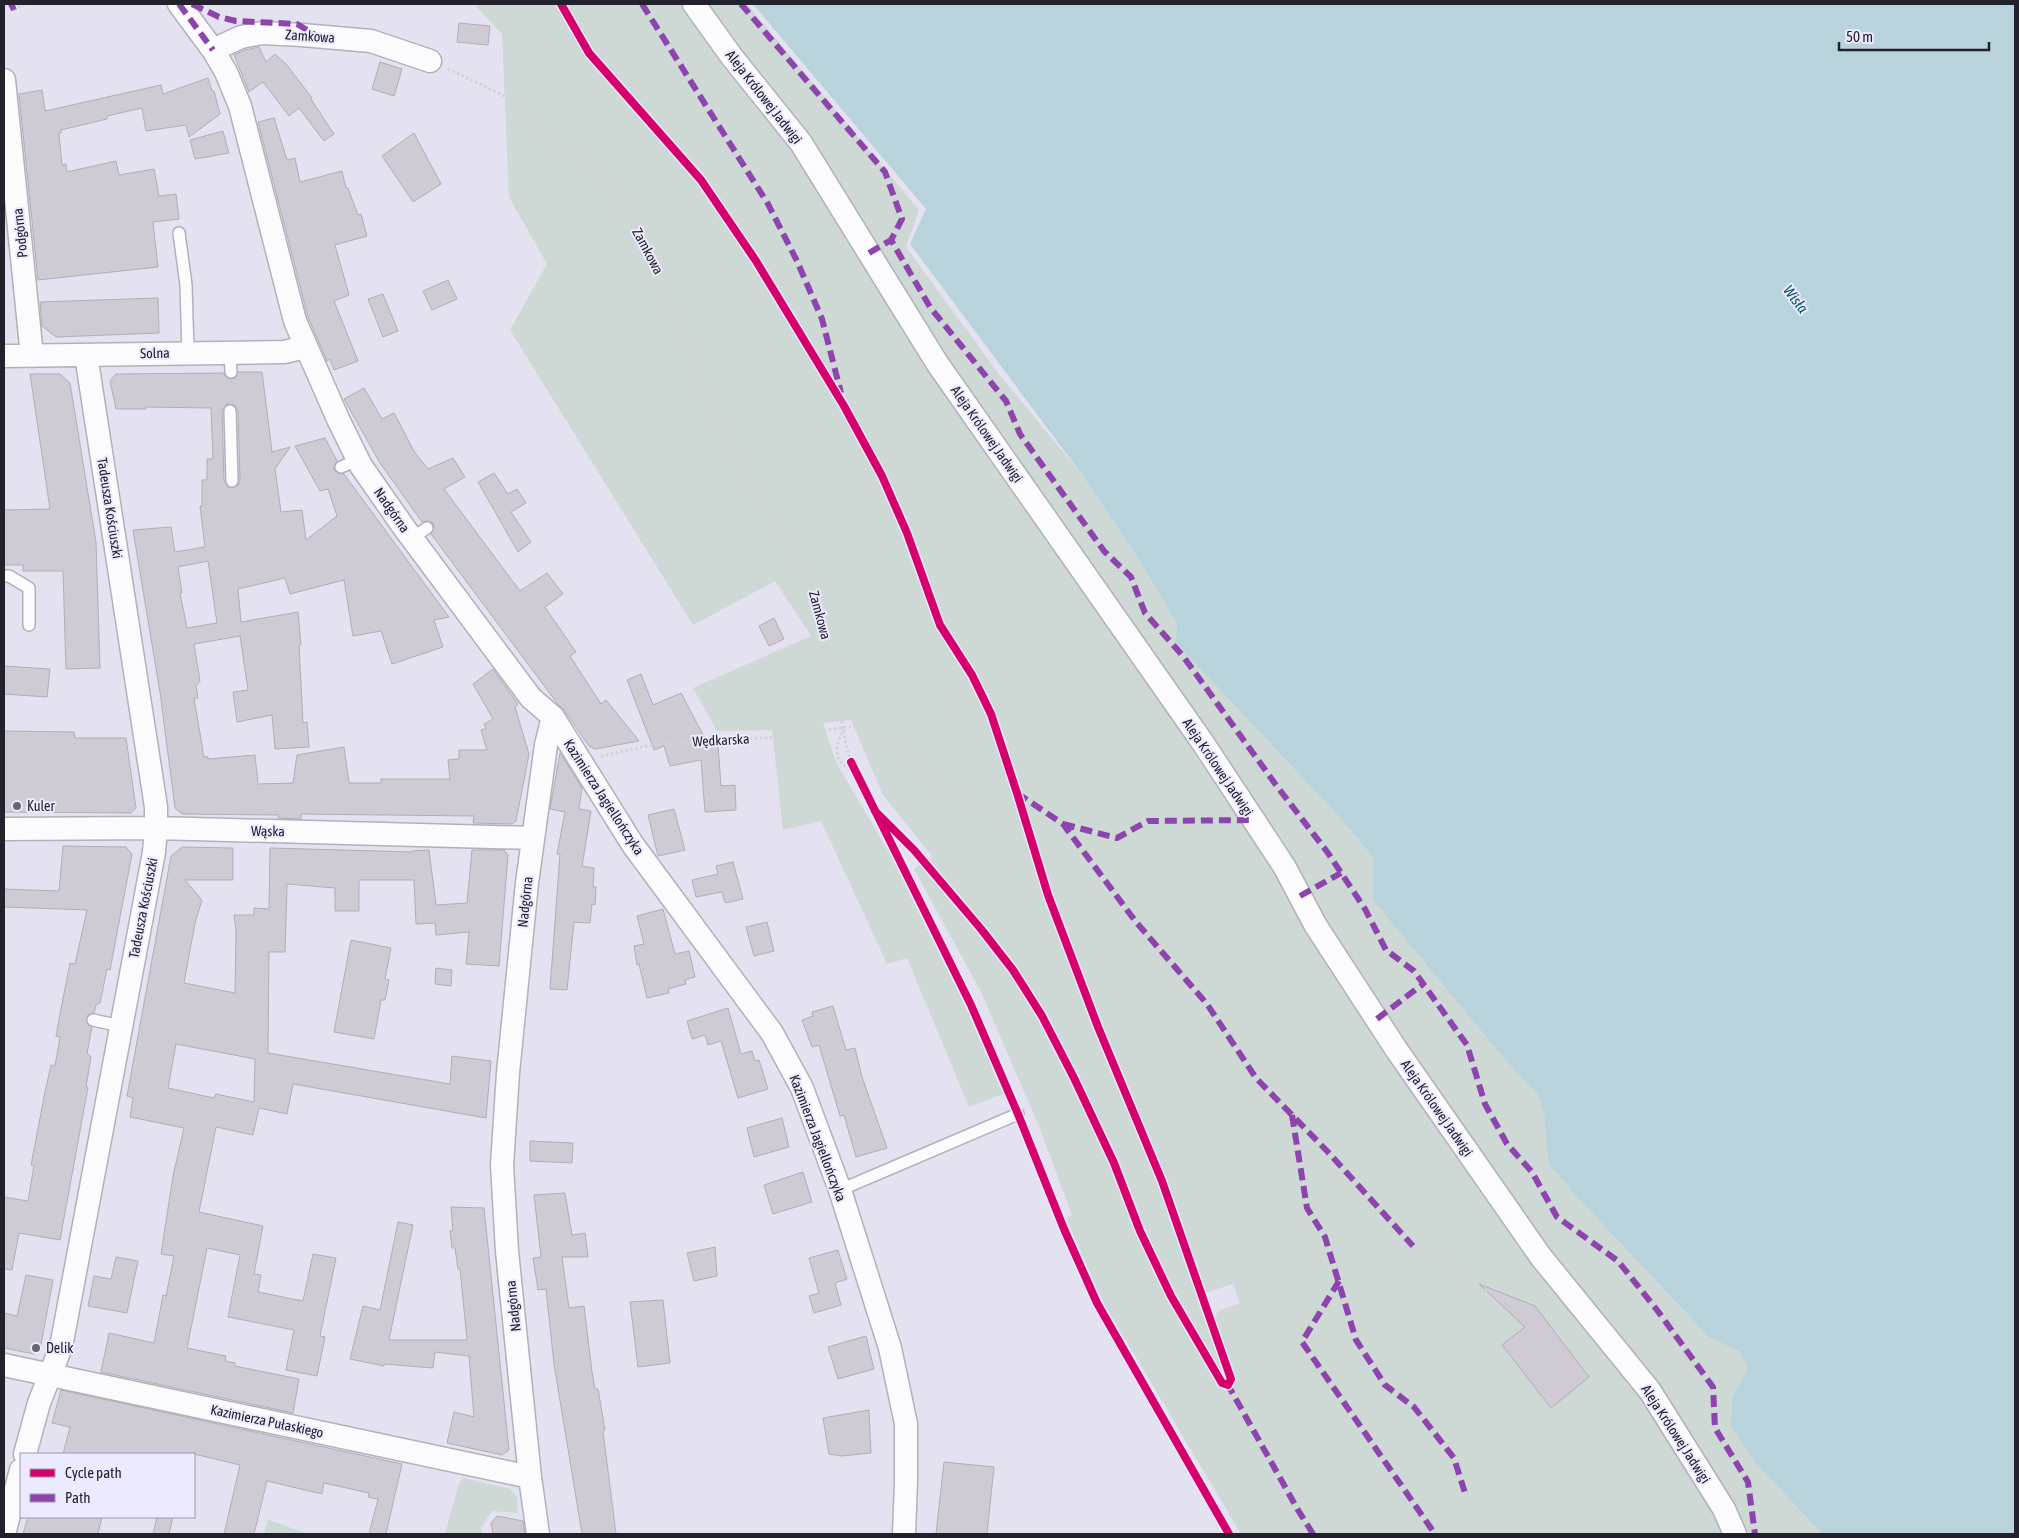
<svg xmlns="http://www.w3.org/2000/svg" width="2019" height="1538" font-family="'Asap Condensed',sans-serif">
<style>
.green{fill:#ced8d5;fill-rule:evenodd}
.water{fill:#b9d3dc}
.building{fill:#cfcad4;stroke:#b1adb6;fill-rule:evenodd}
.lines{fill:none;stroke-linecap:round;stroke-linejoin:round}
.lane-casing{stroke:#b2b0bb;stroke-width:14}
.street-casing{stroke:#b2b0bb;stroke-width:25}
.path{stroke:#d3d2d6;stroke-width:3;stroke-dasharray:2.5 2.5;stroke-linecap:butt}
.lane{stroke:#fbfbfd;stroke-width:11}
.street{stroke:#fbfbfd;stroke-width:22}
.quiet{stroke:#8e44ad;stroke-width:6;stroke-dasharray:12 6;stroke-linecap:butt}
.cycleway-casing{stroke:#eceaff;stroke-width:11}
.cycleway{stroke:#d6006c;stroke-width:8}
.poi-dot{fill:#676570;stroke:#eceaff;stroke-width:2}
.labels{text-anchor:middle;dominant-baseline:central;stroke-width:4;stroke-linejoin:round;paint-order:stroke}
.street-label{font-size:14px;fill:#23212b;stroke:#eceaff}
.poi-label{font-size:14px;fill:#23212b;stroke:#eceaff;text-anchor:start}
.water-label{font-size:15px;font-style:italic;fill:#005660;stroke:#eceaff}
</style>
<rect width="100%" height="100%" fill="#e4e2f0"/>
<!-- green -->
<path class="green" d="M477,4H747L919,210L906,247L998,373L1083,476L1140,561L1177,624L1175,642L1343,821L1373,857V868L1509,1064L1538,1094L1544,1114L1548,1162L1575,1195L1709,1337L1739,1350L1748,1369L1732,1397L1754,1461L1822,1534H1241L1103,1302L1066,1218L1072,1215L1039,1126L980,990L914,869L932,856L883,795L851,720L823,723L836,762L890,854L968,1012L1003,1094L969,1107L907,958L887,964L821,821L783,830L772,730L717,731L693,688L811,636L775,581L693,625L510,330L547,264L509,197L502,34L476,6ZM1233,1284L1240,1303L1218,1311L1214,1319L1205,1293Z
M463,1478L510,1489L517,1497L518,1513L492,1511L481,1528L482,1534H445L458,1486Z
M268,1520H269L308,1534H264Z"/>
<!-- water -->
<path class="water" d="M753,4H2015V1534H1822L1754,1461L1731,1426L1732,1397L1748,1369L1739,1351L1709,1337L1575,1195L1548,1162L1544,1114L1538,1094L1509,1064L1373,900V857L1343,821L1175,642L1177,624L1140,561L1083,476L910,244L926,209Z"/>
<!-- building -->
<path class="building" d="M459,23L490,26L488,45L457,42Z
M259,47L266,62L275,54L287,65L312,98L311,99L334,134L324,141L299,108L289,116L263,82L249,92L234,55L245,50Z
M380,62L402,69L394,96L372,89Z
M208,78L212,91H214L220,114L189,137L186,125L146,131L142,108L107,116V119L61,130V133H59L62,165L66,164L67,172L116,161L119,175L154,169L159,196L176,194L179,219L153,222L158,267L38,280L19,94L42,90L45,111L161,85L163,94Z
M274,118L287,160L295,158L300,182L342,171L346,188H348L358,215L361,214L367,236L335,245L349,295L334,301L358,361L334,370L330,359L327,361L308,317L258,122Z
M223,131L229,153L195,159L190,140Z
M414,133L441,184L413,202L382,156Z
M448,280L457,299L432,310L423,291Z
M383,294L398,331L383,337L368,299Z
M158,298L159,333L56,337L42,326L40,302Z
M238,372H262L272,452L290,447L275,469L281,512L302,510L306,540L337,516L328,489L320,491L295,446L325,438L337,461L334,466V470L340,474H344L449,617L434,620L443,647L392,664L381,631L353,636L344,580L290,594L285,578L238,589L241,622L298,612L301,645H299L303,723L307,722L309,747L275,749L272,715L237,722L233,692L248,690L240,636L194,644L200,681L196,686L198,698H194L204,757H208V759L255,755L258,784L293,783L297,755L344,747L349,783H381V779H450L448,760L459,759V750H487L481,730L486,729L484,724L493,719L473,684L493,669L518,704L515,707L529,754L516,821L512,824L473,823L474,816L301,814V819L278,818V815L182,814L175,808L160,692L133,530L171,527L175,552L205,547L200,506H202V480H207V459H213L211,408L146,407V409H116L110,381L116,374L224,373L225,376L231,379L235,378ZM227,404L234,405L238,411L240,481L238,485L233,488L228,487L224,481L222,411ZM208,561L217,623L187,628L180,593H182L178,567Z
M30,374H60L70,383L96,542L100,668L66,669L63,571H23V565H4V510L50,509Z
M364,388L382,419L394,413L415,453L428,469L453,458L465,477L444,489L520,591L547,573L563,594L545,607L576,652L570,656L601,704L606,700L639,741L595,749L589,746L564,710L557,703L431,534L434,528L433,523L427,521L422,522L380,463L344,399Z
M494,473L508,494L517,489L526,503L511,512L531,542L518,552L478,482Z
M774,618L784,639L769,646L759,626Z
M4,666L50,669L47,697L4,694Z
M641,674L653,705L681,693L709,746L718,745L721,786L735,785L736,810L705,812L701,760L670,766L664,746L654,750L627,680Z
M4,731L74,732L75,738H126L136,808L131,813L4,812Z
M560,753L582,788L579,809L591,811L582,866L594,868L593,887H596L595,905L592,904L590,923L574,922L567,990L550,989L560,854H557L565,812L550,809Z
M674,809L685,850L658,856L648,815Z
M63,846L126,847L132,854L110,970L107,969L100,1003L96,1005L94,1013L88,1015L86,1019L88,1025L92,1027L87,1053L91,1057L86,1087H88L60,1240L19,1233L12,1270L4,1269V1197L28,1201L34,1166L31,1165L45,1092L51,1065L55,1066L60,1037L56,1036L60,1014L70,963L75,964L87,910L4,907V889L59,891Z
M182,847L233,848V880H185L202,900L195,923L184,983L235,993L236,931L234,915H254V908L269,909L270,848L412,852V851L429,850L436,905L467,903L472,850H504L508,855L499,966L466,964L469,932L436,935L435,923L416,924L414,880H359V911H335V888L287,884L285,952H269L268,1053L450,1084L452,1056L491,1061L486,1118L293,1084L287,1114L259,1108L253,1135L216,1127L199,1212L263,1226L254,1274L261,1275L258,1292L303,1301L313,1254L336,1258L320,1336L325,1337L317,1376L286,1370L294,1330L228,1317L240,1255L207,1248L187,1348L226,1356L225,1361L235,1363V1366L299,1379L293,1413L101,1372L109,1333L154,1343L163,1295L166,1296L174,1256L161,1254L173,1176L184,1128L130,1117L133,1098L127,1096L171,856ZM176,1044L255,1059L254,1102L216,1094L214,1098L168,1088Z
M733,862L743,899L725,903L722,892L696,897L692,880L718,874L716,866Z
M663,909L675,954L689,951L695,977L685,980L686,984L668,989L669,993L647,998L639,964L637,965L634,946L644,944L637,916Z
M767,922L774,951L754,956L746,927Z
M351,940L391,948L385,979L389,980L385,1000H381L374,1039L334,1032Z
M436,968L452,970L451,986L435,984Z
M833,1006L846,1050L855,1048L862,1077L887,1148L856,1157L844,1115L840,1116L819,1045L812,1047L802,1020L813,1016L812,1012Z
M728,1008L741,1054L752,1051L755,1061L759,1060L768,1089L738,1098L721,1041L708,1045L705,1035L692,1039L687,1021Z
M782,1118L789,1147L754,1157L747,1128Z
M530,1141L573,1143L572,1163L530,1161Z
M803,1172L812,1202L773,1214L764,1185Z
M565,1193L572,1235L585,1233L588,1257H562L569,1308L584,1306L592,1372L595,1389H598L605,1430L603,1431L616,1534H582L554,1364L546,1289L538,1290L533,1258L541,1257L534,1195Z
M451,1207L484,1208L509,1450L502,1455L447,1443L454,1412L474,1417L469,1356L435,1352L433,1368L384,1364V1366L350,1359L363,1306L380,1310L398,1222L413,1225L389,1340H467L460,1269H458L455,1248H452L450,1231H453Z
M715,1247L717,1276L694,1281L687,1253Z
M838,1250L847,1279L835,1283L841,1305L814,1313L809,1296L819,1293L809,1258Z
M116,1257L138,1261L127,1313L88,1306L94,1276L111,1279Z
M26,1275L53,1280L40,1350L34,1354L4,1348V1313L17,1316Z
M1479,1284L1535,1306L1589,1377L1551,1408L1502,1345L1525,1327Z
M663,1300L670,1363L638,1367L630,1302Z
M866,1336L874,1369L838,1379L828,1347Z
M61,1390L402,1464L386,1534H369L378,1499L368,1497L369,1493L324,1483L322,1494L267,1481L254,1534H224L240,1465L194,1454H63L70,1427L52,1423Z
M869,1410L871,1453L842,1456L829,1454L823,1418Z
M944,1462L994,1467L987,1534H936Z
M497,1516L523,1521L525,1534H493L491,1523Z
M28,1517H102L98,1534H23Z
M157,1517H173L169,1534H153Z"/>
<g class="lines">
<!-- lane casing -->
<g class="lane-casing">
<path id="lane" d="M179,233L186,285L188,352
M230,352L231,372
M230,411L232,481
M341,467L358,460
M412,538L427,528
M4,576H9L29,588V625
M93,1020L121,1026
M840,1190L1018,1114"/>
</g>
<!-- street casing -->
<g class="street-casing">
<path id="street" d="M179,4L213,50L226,72L240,106L295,321L338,419L361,466L405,529L531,698L553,717L633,845L772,1033L802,1088L840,1190L890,1348L906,1424V1481L904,1534
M694,4L732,57L801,143L937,363L1203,743L1284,866L1316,926L1396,1049L1541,1257L1650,1391L1724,1509L1735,1534
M213,50L241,37L262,33L302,35L371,41L430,61
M4,80L32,356
M4,356L284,352L306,347
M4,829L156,828L533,838
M4,1365L530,1477
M25,1454L39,1403L61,1347L154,852L156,828V807L86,355
M4,1534L21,1470
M538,1534L530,1477L507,1251L502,1165L508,1073L527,883L546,745L553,717"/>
</g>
<!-- path -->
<path class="path" d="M14,10L25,4
M448,69L501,94L520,108L545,136L591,169L619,200L655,258L711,412L725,440L810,581L822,616L846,745L851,762
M949,706L980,690
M844,728C835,744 832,766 854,769
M601,756L652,745L777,737L854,726L882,739L977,810L1027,826
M1413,1246L1444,1264L1472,1287L1499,1294L1517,1307"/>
<!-- lane -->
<use href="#lane" class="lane"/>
<!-- street -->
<use href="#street" class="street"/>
<!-- quiet -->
<path class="quiet" d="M11,4L14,10
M179,4L213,50
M192,4L219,17L236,21L297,24L317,36
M642,4L768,204L797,261L822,319L841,393
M741,4L885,172L902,219L891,240L930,307L1006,401L1020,434L1104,551L1131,577L1145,613L1183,656L1276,785L1328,853L1365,909L1386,950L1414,971L1467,1045L1485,1104L1507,1144L1532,1172L1557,1217L1618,1261L1657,1310L1713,1387L1715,1428L1748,1482L1755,1534
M869,253L891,240
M1017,793L1063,824L1136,922L1207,1004L1256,1078L1328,1152L1413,1246
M1063,824L1117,838L1148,821L1254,820
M1300,896L1341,873
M1377,1019L1423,984
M1292,1115L1307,1208L1325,1237L1356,1340L1385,1385L1414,1407L1454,1458L1465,1493
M1339,1281L1302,1342L1435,1534
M1226,1384L1228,1385L1298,1510L1313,1534"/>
<!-- cycleway casing -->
<g class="cycleway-casing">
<path id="cycleway" d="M561,4L589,53L701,180L756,261L844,406L882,476L907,533L940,625L972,675L991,714L1017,793L1048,895L1098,1027L1162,1181L1231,1379L1228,1385L1222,1383L1171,1296L1140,1231L1114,1163L1074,1078L1042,1016L1013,970L981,929L914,850L875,811
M851,762L971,1005L1018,1114L1064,1229L1097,1303L1229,1534"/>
</g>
<!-- cycleway -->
<use href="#cycleway" class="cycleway"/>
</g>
<!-- markers -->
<g class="poi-dot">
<circle cx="17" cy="806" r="5"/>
<circle cx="36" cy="1348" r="5"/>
</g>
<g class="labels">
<!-- street labels -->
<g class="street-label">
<text transform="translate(310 36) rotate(4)">Zamkowa</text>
<text transform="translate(764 97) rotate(52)">Aleja Królowej Jadwigi</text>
<text transform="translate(20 233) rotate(-96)">Podgórna</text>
<text transform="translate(648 251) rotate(62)">Zamkowa</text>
<text transform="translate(155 353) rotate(-1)">Solna</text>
<text transform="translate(987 434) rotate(55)">Aleja Królowej Jadwigi</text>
<text transform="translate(110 508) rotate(81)">Tadeusza Kościuszki</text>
<text transform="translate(392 510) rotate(55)">Nadgórna</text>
<text transform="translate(820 615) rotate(75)">Zamkowa</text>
<text transform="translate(721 740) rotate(-3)">Wędkarska</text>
<text transform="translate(1218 767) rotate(56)">Aleja Królowej Jadwigi</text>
<text transform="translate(604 797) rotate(57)">Kazimierza Jagiellończyka</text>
<text transform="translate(268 831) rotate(1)">Wąska</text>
<text transform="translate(525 902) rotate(-84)">Nadgórna</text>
<text transform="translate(143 908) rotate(-79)">Tadeusza Kościuszki</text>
<text transform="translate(1437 1108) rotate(55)">Aleja Królowej Jadwigi</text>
<text transform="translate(818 1138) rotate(69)">Kazimierza Jagiellończyka</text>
<text transform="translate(513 1306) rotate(-96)">Nadgórna</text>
<text transform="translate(267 1421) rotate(12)">Kazimierza Pułaskiego</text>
<text transform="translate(1676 1434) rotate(57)">Aleja Królowej Jadwigi</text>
</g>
<!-- poi labels -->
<g class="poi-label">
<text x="27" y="806">Kuler</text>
<text x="46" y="1348">Delik</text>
</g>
<!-- water labels -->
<g class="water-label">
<text transform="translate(1796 299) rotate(53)">Wisła</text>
</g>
</g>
<!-- border -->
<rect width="2019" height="1538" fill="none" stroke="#23212b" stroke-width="10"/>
<!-- legend -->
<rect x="20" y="1453" width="175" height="65" fill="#eceaff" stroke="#9c9aaa"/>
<rect x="30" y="1469" width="25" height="8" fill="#d6006c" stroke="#9c9aaa"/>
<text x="65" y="1478" font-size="15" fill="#23212b">Cycle path</text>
<rect x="30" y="1494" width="25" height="8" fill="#8e44ad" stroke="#9c9aaa"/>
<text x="65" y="1503" font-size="15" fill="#23212b">Path</text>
<!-- scale -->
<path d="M1839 42v8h150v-8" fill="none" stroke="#23212b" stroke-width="2.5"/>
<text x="1846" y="42" font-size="15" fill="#23212b" stroke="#eceaff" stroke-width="4" paint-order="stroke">50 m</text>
</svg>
